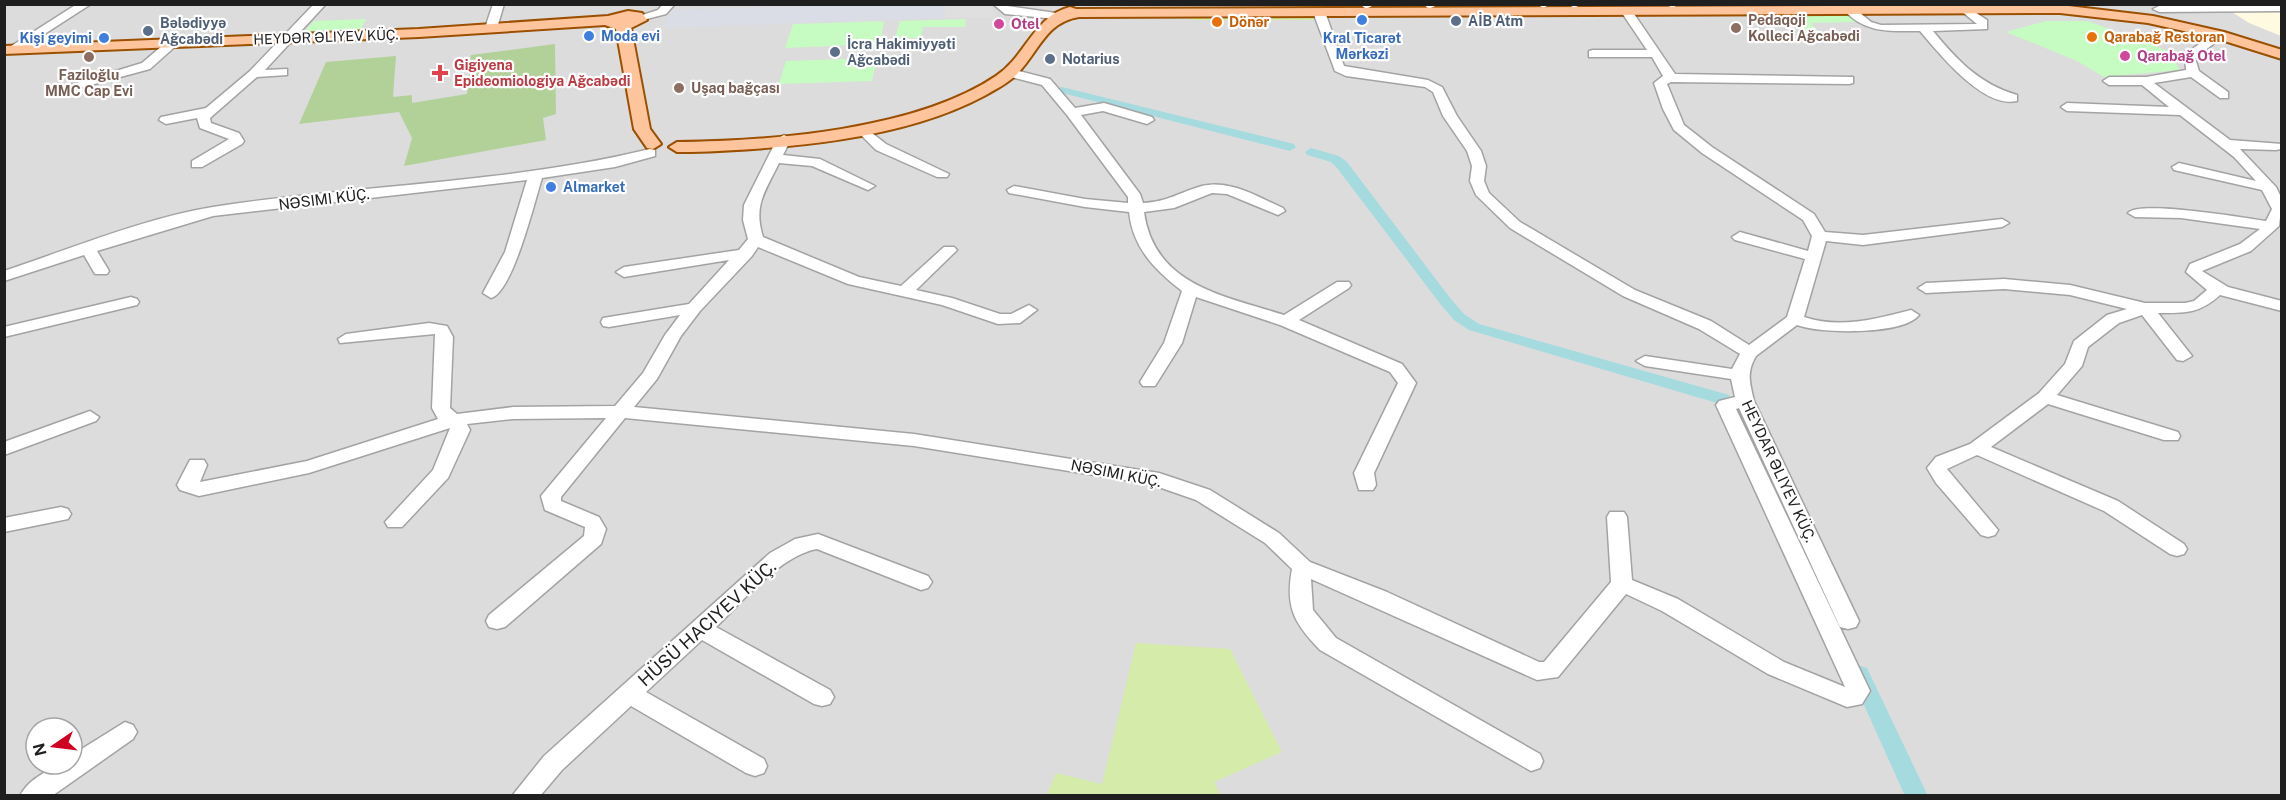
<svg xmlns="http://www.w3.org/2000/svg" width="2286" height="800" font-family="'Public Sans',sans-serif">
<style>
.residential{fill:#dddcdd;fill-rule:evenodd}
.education{fill:#fffae0}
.grass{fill:#d4ebaa}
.forest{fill:#b2d199}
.park{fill:#c6fbc2}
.parking{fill:#dfdfdf}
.plaza{fill:#dadce6}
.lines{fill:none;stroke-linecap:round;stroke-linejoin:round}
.canal{fill:#a5dbdf;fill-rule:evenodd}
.minor-casing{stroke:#a3a3a3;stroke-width:3}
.major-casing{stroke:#9b5000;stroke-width:4}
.minor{fill:#fff;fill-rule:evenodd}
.major{fill:#fec59d;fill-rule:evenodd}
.shop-dot{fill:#3f7fe0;stroke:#fff;stroke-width:2}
.service-dot{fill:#5c6f8a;stroke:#fff;stroke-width:2}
.food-dot{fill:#e8710a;stroke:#fff;stroke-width:2}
.hotel-dot{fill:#d1479c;stroke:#fff;stroke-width:2}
.education-dot{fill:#8d6e63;stroke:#fff;stroke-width:2}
.health-dot{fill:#e0444e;stroke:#fff;stroke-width:2}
.labels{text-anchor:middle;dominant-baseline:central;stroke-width:4.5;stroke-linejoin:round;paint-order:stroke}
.far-education-label{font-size:14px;font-weight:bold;fill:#785e54;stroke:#fff;text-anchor:start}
.far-service-label{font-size:14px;font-weight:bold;fill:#4e5e75;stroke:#fff;text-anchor:start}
.far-food-label{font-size:14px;font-weight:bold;fill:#c56008;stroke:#fff;text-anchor:start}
.far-hotel-label{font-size:14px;font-weight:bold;fill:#b23c85;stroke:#fff;text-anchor:start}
.far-shop-label{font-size:14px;font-weight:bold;fill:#366cbe;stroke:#fff;text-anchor:start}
.far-street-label{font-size:14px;fill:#1f1f1f;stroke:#fff}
.far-health-label{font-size:14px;font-weight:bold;fill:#be3a42;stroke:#fff;text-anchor:start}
.street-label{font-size:15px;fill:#1f1f1f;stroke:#fff}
.near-street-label{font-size:18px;fill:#1f1f1f;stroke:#fff}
</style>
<rect width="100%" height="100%" fill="#f0ebe5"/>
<!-- residential -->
<path class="residential" d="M5,5H2281V795L5,796ZM36,728H72V764H36Z"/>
<!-- education -->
<path class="education" d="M2232,12H2281V36L2249,23Z"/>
<!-- grass -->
<path class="grass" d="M1191,15H1312L1315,20H1191Z
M1136,643L1230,649L1282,752L1214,782L1220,795H1047L1056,773L1102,784Z"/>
<!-- forest -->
<path class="forest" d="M555,44L556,114L543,118L546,140L404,166L412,138L399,112L299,124L326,62L396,56L393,97L412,95V103L467,94L471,55Z"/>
<!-- park -->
<path class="park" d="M1784,14H1847L1857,22L1810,23L1826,39H1809Z
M366,19L361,29L304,32L314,21Z
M966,19L965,27H923L921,38H895L900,21Z
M884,21L880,44L785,48L793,24Z
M2046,21H2088L2168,51L2180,70L2104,77L2077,61L2006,32Z
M877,58L872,81L779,84L786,61Z"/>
<!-- parking -->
<path class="parking" d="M945,4L992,5L995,17L944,18Z"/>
<!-- plaza -->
<path class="plaza" d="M841,5H945L944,18L663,28L672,10Z"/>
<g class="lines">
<!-- canal -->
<path class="canal" d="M1062,87L1294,144L1296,147L1290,151L1058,92V88Z
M1311,148L1339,156L1347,162L1451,299L1464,314L1479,324L1729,395L1731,399L1723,404L1717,403L1469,330L1454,320L1441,305L1337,168L1331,162L1307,155L1305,152Z
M1860,666L1867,668L1928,796H1905L1850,674L1853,668Z"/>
<!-- minor casing -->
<g class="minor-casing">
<path id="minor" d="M77,4H91L15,53L5,50Z
M314,4H326L265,70L287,69V75L257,77L210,118L211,123L239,133L244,141L242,144L202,167H192V161L229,139L200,128L197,118L166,124L159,120L161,117L206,108L250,71Z
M493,4H504L497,28L491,31L485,28Z
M663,4H675L666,14L639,21L633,18L658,10Z
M993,4L1056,13L1062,16L1056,19L1005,14Z
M1360,4H1371L1372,6L1366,9Z
M1423,4H1434L1435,6L1429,9Z
M1537,4H1548L1549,5L1543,8Z
M1568,4H1580V5L1574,8Z
M1666,4H1678V5L1672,8Z
M1964,5L1987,20V29L1933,31C1957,60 1979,84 2017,95V101C1983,109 1939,53 1920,31C1890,31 1865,34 1843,9L1853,7L1871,22L1881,25L1977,24L1960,10L1958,8Z
M2282,5V11L2159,12L2153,9L2159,6Z
M1622,8H1630L1675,74L1853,77V83L1849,84L1671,82L1667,84L1684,125L1712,147L1814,214L1825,232L1863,235L2002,219L2009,223L2002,227L1863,245L1826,241L1804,317C1839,329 1876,319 1911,310L1919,315C1904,335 1820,334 1797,325L1756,356C1746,373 1750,383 1754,401L1859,621L1856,627L1848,629L1840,627L1739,408L1736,409L1870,691L1862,704L1847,707L1768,674L1662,611L1626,594L1558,677L1537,680L1311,579L1313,610L1336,638L1540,754L1543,761L1540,768L1531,771L1320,650C1294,623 1285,607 1292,569L1265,543L1196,500L1150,484L914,446L625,418L561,497V501L599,517L606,529L601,544L505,627L497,629L489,627L486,621L489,615L584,536L585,527L545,510L541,496L606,418L513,419L467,424L470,430L448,478L402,527H388L385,522L433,470L450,428L309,473L199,496L180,490L177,485L190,460H204L207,465L200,482L307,461L438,419L432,408L435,334L340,343L338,339L346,334L429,323L447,326L453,337L450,408L457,414L513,407L615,406L643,373L665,335L680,315L609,327L603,326L601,322L603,318L689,304L729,260L624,277L616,272L624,267L739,250L748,239L743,220L744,205L777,139L784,135L791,139L783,155L820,159L875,186L868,190L812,166L779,163C765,192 753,205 763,237L859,277L901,286L944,247H954L957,250L954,253L916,290L952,298L1000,314H1011L1029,305L1037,310L1020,323L998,324L942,305L848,284L758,247L752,256L700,311L681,336L657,379L634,407L914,434L1159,473L1210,490L1279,533L1310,562L1387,592L1539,662H1544L1611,582L1607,517L1610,512H1624L1627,517L1632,580L1678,599L1784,662L1845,687L1716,405L1719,401L1735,397L1731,379L1645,366L1636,361L1645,356L1732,369L1740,354L1699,329L1623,296L1510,228L1476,195L1470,181L1472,166L1467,151L1443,116L1433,92L1425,87L1346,76L1335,71L1313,12L1319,9L1325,12L1344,66L1428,80L1442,87L1457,116L1481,151L1486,166L1484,181L1489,193L1520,222L1635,290L1711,321L1749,345L1787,317L1805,259L1735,240L1732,237L1740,232L1808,251L1812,236L1803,220L1702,153L1674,130L1663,109L1654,83L1663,76L1652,57H1589V51L1593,50H1647L1620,10Z
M2215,33L2225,35L2195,58L2199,71L2228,92V98H2220L2191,77L2154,83L2230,140L2282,144L2281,149L2276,150L2240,149L2276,187L2282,199L2279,226L2251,251L2202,271L2228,287L2282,301V311L2220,295C2199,314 2185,313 2158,313L2192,356L2183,361L2177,360L2142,315L2119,323L2088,347L2082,366L2057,395L2178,432L2180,436L2178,440H2164L2048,404L1991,447L2118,501L2184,544L2187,549L2184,554L2177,556L2170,554L2104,511L1977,455L1947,469L1998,530L1995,535L1988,537L1981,535L1936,483L1927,468L1936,457L1970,444L2039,393L2065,364L2074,341L2107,315L2127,309L2070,295L2004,289L1926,293L1918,288L1926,283L2004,279L2070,285L2145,303H2185L2194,301L2207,290L2186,272L2190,264L2240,244L2260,229L2181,218L2135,217L2128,213C2139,200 2244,218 2266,221L2272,209L2262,190L2174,170L2172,167L2179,163L2256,181L2234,157L2180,115L2067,111L2061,107L2067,103L2169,107L2142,85H2109L2103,81L2109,77H2146L2186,70L2185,54Z
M169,40L179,43L150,69L76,89L70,85L142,63Z
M1011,69L1050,79L1075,108L1104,103L1152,117L1154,120L1147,124L1103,111L1081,115L1140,194L1143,203C1168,202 1180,192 1202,186C1230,179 1258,197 1283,208L1285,211L1278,215L1227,194L1212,193L1174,208L1144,212C1154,286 1225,296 1284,315L1337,282H1349L1351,285L1349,288L1299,320L1402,364L1416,383L1374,473L1376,485L1373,490H1359L1354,473L1398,383L1390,372L1280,325L1196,297L1182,343L1155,386H1143L1140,382L1164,343L1182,291C1154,269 1133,248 1129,212L1085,207L1009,193L1007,190L1014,186L1085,199L1128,203V197L1067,115L1042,85L1007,76L1005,73Z
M863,126L886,144L949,174L947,177H937L876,150L856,130Z
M650,149L655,150V156L615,167L542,178C535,200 513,292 491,298L483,293L505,252L527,180L213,216L97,251L109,271L107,274H95L84,255L4,281V271C70,249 145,218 213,207C358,184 507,184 650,149Z
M131,297L137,299L139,302L137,305L4,337V327Z
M90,411L99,417L96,421L4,455V442Z
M61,507L68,509L71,514L68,519L4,532V518Z
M818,534L928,576L932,582L928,588L921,590L817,549C781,555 742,602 716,627L830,690L834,697L830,704L822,706L814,704L702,640L646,692L764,759L767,766L764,773L755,776L746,773L631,706L562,770L540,796H512L544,756L770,553L795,539Z
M125,722L133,725L137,732L133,739L52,796H20C28,779 55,764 72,764V755Z"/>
</g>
<!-- major casing -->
<g class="major-casing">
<path id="major" d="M2060,5L2153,16L2224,32L2282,50V59L2215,38L2148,23L2060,13L1079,17C1046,22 1039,51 1018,73C1009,83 996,89 984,96C902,140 784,149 691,152H677L669,147L677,142C772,141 916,130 996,76C1026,56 1034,16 1070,7L1076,9Z
M628,11L642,13L647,20L631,28L650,129L661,144L653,149L647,148L634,129L616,29L605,25L419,37L4,54V46L419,29L608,16Z"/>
</g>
<!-- minor -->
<use href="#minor" class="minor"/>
<!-- major -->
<use href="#major" class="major"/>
</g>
<!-- markers -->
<g class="shop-dot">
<circle cx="1362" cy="20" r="6"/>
<circle cx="589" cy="36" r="6"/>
<circle cx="104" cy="38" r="6"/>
<circle cx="551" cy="187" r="6"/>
</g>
<g class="service-dot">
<circle cx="1456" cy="21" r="6"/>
<circle cx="148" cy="31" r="6"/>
<circle cx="835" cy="52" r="6"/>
<circle cx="1050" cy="59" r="6"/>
</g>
<g class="food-dot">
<circle cx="1217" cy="22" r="6"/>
<circle cx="2092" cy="37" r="6"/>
</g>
<g class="hotel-dot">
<circle cx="999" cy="24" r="6"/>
<circle cx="2125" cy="56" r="6"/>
</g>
<g class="education-dot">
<circle cx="1736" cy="28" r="6"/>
<circle cx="89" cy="57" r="6"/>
<circle cx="679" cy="88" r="6"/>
</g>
<path class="health-dot" d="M437 64h6v6h6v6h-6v6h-6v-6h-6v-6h6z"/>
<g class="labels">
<!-- far-education labels -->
<g class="far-education-label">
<text x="1748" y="20">Pedaqoji<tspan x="1748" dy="16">Kolleci Ağcabədi</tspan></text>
<text x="89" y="75" text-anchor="middle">Faziloğlu<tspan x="89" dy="16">MMC Cap Evi</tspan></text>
<text x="691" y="88">Uşaq bağçası</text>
</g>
<!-- far-service labels -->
<g class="far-service-label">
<text x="1468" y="21">AİB Atm</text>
<text x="160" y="23">Bələdiyyə<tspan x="160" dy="16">Ağcabədi</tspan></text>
<text x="847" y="44">İcra Hakimiyyəti<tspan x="847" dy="16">Ağcabədi</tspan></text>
<text x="1062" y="59">Notarius</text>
</g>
<!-- far-food labels -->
<g class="far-food-label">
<text x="1229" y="22">Dönər</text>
<text x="2104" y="37">Qarabağ Restoran</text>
</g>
<!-- far-hotel labels -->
<g class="far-hotel-label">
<text x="1011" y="24">Otel</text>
<text x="2137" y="56">Qarabağ Otel</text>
</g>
<!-- far-shop labels -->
<g class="far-shop-label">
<text x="601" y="36">Moda evi</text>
<text x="92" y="38" text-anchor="end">Kişi geyimi</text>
<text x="1362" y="38" text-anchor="middle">Kral Ticarət<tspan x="1362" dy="16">Mərkəzi</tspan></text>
<text x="563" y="187">Almarket</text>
</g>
<!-- far-street labels -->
<g class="far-street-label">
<text transform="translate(326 37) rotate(-2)">HEYDƏR ƏLIYEV KÜÇ.</text>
</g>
<!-- far-health labels -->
<g class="far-health-label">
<text x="454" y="65">Gigiyena<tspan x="454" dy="16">Epideomiologiya Ağcabədi</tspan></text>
</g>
<!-- street labels -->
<g class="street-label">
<text transform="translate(324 199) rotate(-7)">NƏSIMI KÜÇ.</text>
<text transform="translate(1779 471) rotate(65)">HEYDAR ƏLIYEV KÜÇ.</text>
<text transform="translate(1116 473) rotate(11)">NƏSIMI KÜÇ.</text>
</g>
<!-- near-street labels -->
<g class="near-street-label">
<text transform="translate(707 623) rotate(-42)">HÜSÜ HACIYEV KÜÇ.</text>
</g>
</g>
<!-- border -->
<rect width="2286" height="800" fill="none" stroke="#1f1f1f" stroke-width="12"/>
<!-- north arrow -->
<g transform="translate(54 746) rotate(256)"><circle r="28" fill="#ffffff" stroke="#a5a5a5" stroke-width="1.5"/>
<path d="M0-4.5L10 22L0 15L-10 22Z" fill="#cf0020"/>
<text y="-9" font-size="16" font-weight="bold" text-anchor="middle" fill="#1f1f1f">N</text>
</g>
</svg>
